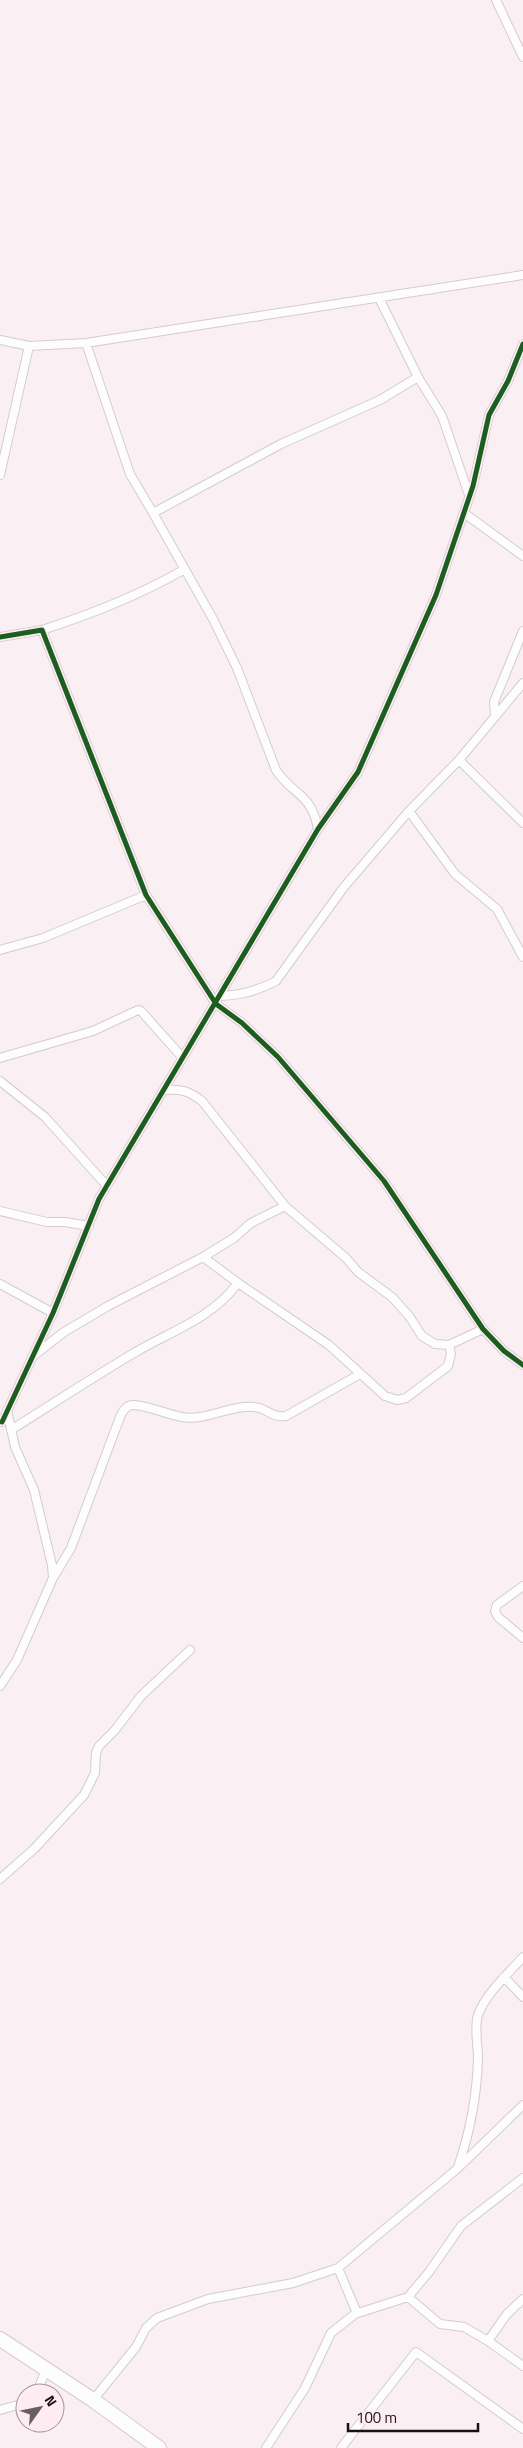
<svg xmlns="http://www.w3.org/2000/svg" width="523" height="2448" font-family="'Titillium Web',sans-serif">
<style>
.lines{fill:none;stroke-linecap:round;stroke-linejoin:round}
.minor-casing{stroke:#d5cbce;stroke-width:10}
.trunk-casing{stroke:#d5cbce;stroke-width:16}
.minor{stroke:#fefdfd;stroke-width:8}
.trunk{stroke:#fefdfd;stroke-width:14}
.cycleway-casing{stroke:#feecf2;stroke-width:8}
.cycleway{stroke:#1b5e20;stroke-width:5}
</style>
<rect width="100%" height="100%" fill="#faf0f3"/>
<g class="lines">
<!-- minor casing -->
<g class="minor-casing">
<path id="minor" d="M496,0L523,57
M379,298L418,377L442,416L469,495
M0,340L29,346
M86,343L130,474L153,513
M0,475L29,346L86,343L523,275
M464,513L523,556
M42,630C92,614 140,595 185,569
M0,637L42,630L146,895L216,1004L242,1023L278,1057L384,1181L483,1329L504,1351L523,1365
M495,716L494,702L523,631
M459,760L523,823
M409,811L455,874L497,909L523,957
M318,829C311,792 293,796 276,770L237,668L213,619L153,513L281,444L380,400L418,377
M0,950L43,938L146,895
M220,996C241,995 258,991 276,981L344,887L409,811L459,760L523,683
M0,1058L93,1031L138,1010L141,1011L182,1057
M0,1081L45,1117L107,1186
M165,1090C182,1089 189,1091 202,1101L285,1206L346,1258L358,1272L392,1297L409,1316L422,1336L435,1344L449,1345L483,1329
M0,1211L47,1222H65L89,1226
M203,1257L238,1283L329,1345L385,1396L397,1400L406,1398L448,1366L451,1354L449,1345
M0,1284L53,1313
M32,1357L64,1332L108,1306L203,1257L234,1238L251,1223L285,1206
M2,1422L53,1313L99,1199L318,829L358,772L436,595L473,486L489,415L508,381L523,344
M11,1430C52,1404 92,1378 134,1353C171,1331 211,1319 238,1283
M53,1578L71,1548L120,1417C123,1411 126,1405 133,1405C143,1404 169,1415 182,1417C207,1421 229,1405 254,1407C267,1408 271,1418 286,1416L360,1374
M523,1586L497,1605L495,1611L498,1617L523,1638
M0,1686L17,1660L53,1578L52,1565L34,1490L15,1447L7,1410
M0,1879L34,1849L84,1795L95,1773L96,1753L99,1746L115,1730L141,1696L190,1650
M504,1977L523,1997
M458,2167C470,2132 477,2095 478,2058C478,2045 474,2028 478,2015C486,1993 508,1974 523,1957
M338,2268L357,2313
M408,2297L440,2324L464,2327L488,2341
M523,2299L507,2314L488,2341L523,2366
M37,2393L46,2369
M93,2400L136,2347L146,2328L157,2318L208,2299L293,2283L338,2268L457,2169L523,2105
M0,2410L25,2403
M266,2448L305,2388L331,2333L355,2314L408,2297L429,2272L461,2226L523,2178
M341,2448L416,2352L523,2429"/>
</g>
<!-- trunk casing -->
<g class="trunk-casing">
<path id="trunk" d="M0,2339L93,2400L159,2448"/>
</g>
<!-- minor -->
<use href="#minor" class="minor"/>
<!-- trunk -->
<use href="#trunk" class="trunk"/>
<!-- cycleway casing -->
<g class="cycleway-casing">
<path id="cycleway" d="M0,637L42,630L146,895L216,1004L242,1023L278,1057L384,1181L483,1329L504,1351L523,1365
M2,1422L53,1313L99,1199L318,829L358,772L436,595L473,486L489,415L508,381L523,344"/>
</g>
<!-- cycleway -->
<use href="#cycleway" class="cycleway"/>
</g>
<!-- north arrow -->
<g transform="translate(40 2408) rotate(57)"><circle r="24" fill="#feecf2" stroke="#a39499"/>
<path d="M0-4L9 19L0 12L-9 19Z" fill="#685f62"/>
<text y="-8" font-size="14" font-weight="bold" text-anchor="middle" fill="#1a1114">N</text>
</g>
<!-- scale -->
<path d="M348 2423v8h130v-8" fill="none" stroke="#1a1114" stroke-width="2.5"/>
<text x="356" y="2423" font-size="15" fill="#1a1114" stroke="#feecf2" stroke-width="4" paint-order="stroke">100 m</text>
</svg>
